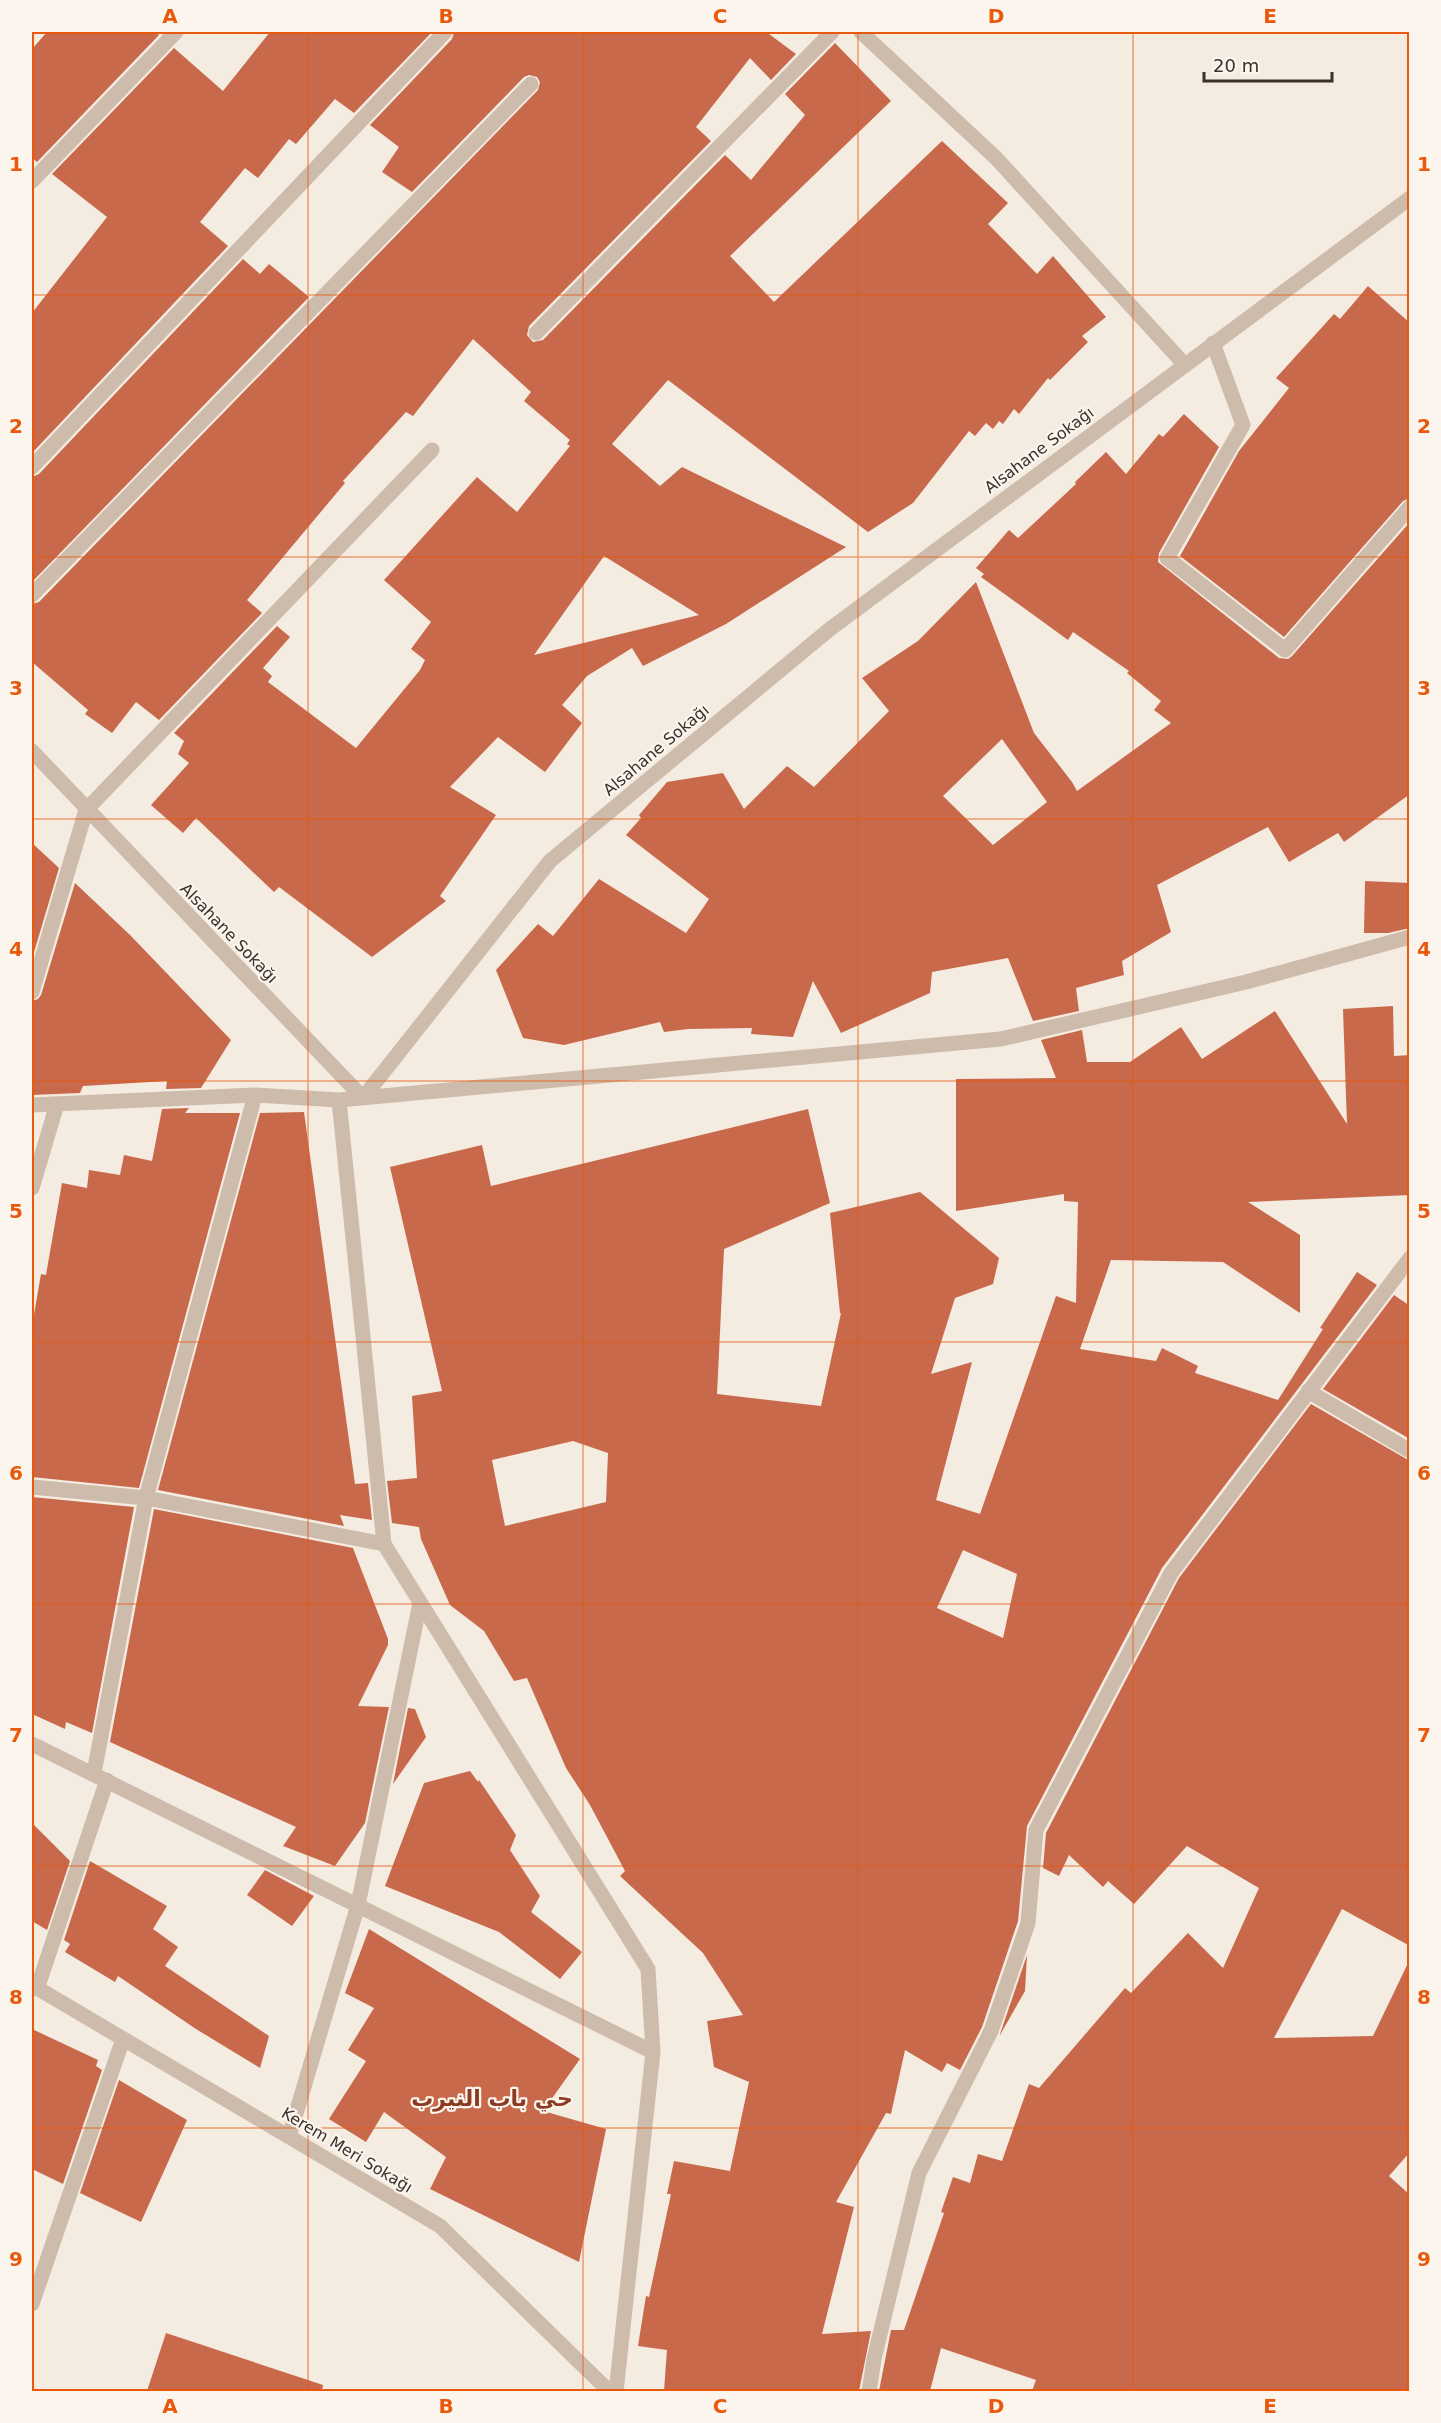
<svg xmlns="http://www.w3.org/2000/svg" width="1441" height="2423" font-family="'DejaVu Sans',Vazirmatn,sans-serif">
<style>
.building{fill:#c8694b;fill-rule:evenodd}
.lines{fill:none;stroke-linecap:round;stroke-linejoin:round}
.minor{stroke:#cdbbac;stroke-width:15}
.grid{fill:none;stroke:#e8590c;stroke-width:1.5;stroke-opacity:0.55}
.labels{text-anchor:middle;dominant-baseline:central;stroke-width:4.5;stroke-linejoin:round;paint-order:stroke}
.street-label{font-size:16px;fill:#3b302b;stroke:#fbf5ee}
.district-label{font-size:22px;font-weight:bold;fill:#8c3b22;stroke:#fbf5ee}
.neatline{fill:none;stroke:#e8590c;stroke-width:2}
.grid-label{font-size:20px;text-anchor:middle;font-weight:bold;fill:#e8590c}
</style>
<rect width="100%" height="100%" fill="#f4ebe1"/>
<!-- building -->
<path class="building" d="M47,32H155L159,35L37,162L32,158V49Z
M270,32H432L354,113L335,99L296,144L289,139L258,178L245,168L200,222L228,246L32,453V313L107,217L52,174L174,48L223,91Z
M454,32H771L769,34L796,54L771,80L750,58L696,127L711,141L529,326L527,335L533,342L543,340L725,155L751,180L805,115L785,94L835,43L891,101L730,256L774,302L942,141L1008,203L988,224L1037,274L1053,256L1106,317L1082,336L1088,342L1050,380L1048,378L1019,414L1014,409L1003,424L999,421L993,429L986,423L975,436L969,431L913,503L868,532L668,380L612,444L660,486L682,467L846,547L726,624L643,666L632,648L587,676L562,705L582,723L545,772L498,737L450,787L496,815L440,896L446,901L372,957L279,887L274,892L196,818L183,833L151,805L189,763L178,754L184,741L174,733L277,626L290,637L263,668L272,676L268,682L356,748L420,670L425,660L411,649L431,622L384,580L477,477L517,512L570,446L567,444L570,440L524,401L531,392L473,339L413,416L406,412L343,481L345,483L247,600L262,613L159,720L136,702L112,733L85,714L88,710L32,662V604L39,602L538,90L540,82L537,77L529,75L524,77L412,192L382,172L399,147L370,125L452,39ZM604,556L699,615L534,655Z
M243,259L260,274L269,264L309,297L32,582V477L39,474Z
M1368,286L1410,323V498L1403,501L1284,637L1180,556L1239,451L1289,388L1276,378L1334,314L1340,319Z
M1184,414L1219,447L1159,553L1158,562L1279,658L1288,659L1292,656L1410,522V794L1344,842L1338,833L1289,862L1268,827L1157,885L1171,932L1122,961L1124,975L1076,988L1079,1011L1033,1021L1008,958L932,972L930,993L841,1033L813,981L793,1037L751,1034L752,1028L688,1029L664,1032L660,1022L564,1045L523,1038L496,970L538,924L553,936L599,879L686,933L709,899L626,835L641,818L639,815L667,782L723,773L744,809L787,766L814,787L889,711L862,678L918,641L976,582L1034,733L1072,782L1077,791L1171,723L1154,710L1161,701L1127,673L1129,671L1073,632L1068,640L981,577L984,574L976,568L1009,530L1018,538L1076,484L1075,482L1106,452L1126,474L1159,434L1163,437ZM1002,739L1047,802L993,845L943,796Z
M32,843L59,868L32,959Z
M1365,881L1410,883V928L1388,933H1364Z
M75,883L130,935L231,1040L201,1088L166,1089L167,1081L83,1086L80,1093L32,1095V1001L38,999L41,995Z
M1393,1006L1394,1056L1410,1055V1195L1248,1202L1300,1235V1313L1223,1262L1111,1260L1080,1349L1156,1361L1162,1348L1198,1366L1195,1373L1278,1400L1323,1329L1320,1328L1357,1272L1377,1285L1162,1568L1027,1826L1018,1921L982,2027L960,2070L947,2063L942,2072L905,2050L891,2114L886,2113L836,2202L854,2207L822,2334L871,2331L859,2391H664L667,2350L638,2346L646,2296L649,2297L671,2194H667L674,2161L730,2171L749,2082L714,2067L707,2021L743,2015L703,1953L620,1876L625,1871L590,1805L566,1768L527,1678L514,1681L484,1631L450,1605L421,1539L419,1527L392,1523L387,1481L417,1478L412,1396L442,1391L390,1167L482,1145L491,1186L808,1109L830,1203L724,1249L717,1394L821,1406L841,1313H840L830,1213L920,1192L999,1258L993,1284L955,1298L931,1374L972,1362L936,1500L980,1514L1056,1296L1076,1303L1078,1202L1064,1201V1194L956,1211V1079L1056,1078L1041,1040L1082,1030L1087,1062H1130L1181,1027L1202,1059L1275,1011L1347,1124L1343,1009ZM573,1441L608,1453L606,1502L505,1526L492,1460ZM963,1550L1017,1574L1003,1638L937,1608Z
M189,1108L185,1113H240L139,1488L32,1477V1326L41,1274L46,1275L62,1183L87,1188L89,1170L120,1175L124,1155L152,1161L162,1109Z
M304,1112L355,1484L368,1483L372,1520L340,1515L344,1526L158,1490L260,1113Z
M1394,1295L1410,1306V1439L1323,1389Z
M1311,1404L1410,1461V1946L1342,1909L1274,2038L1373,2036L1410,1959V2152L1389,2176L1410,2195V2391H1032L1036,2380L941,2348L930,2391H879L891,2330H904L944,2213L941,2212L953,2177L970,2183L978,2154L1002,2161L1029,2084L1039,2088L1125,1988L1131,1993L1188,1933L1223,1968L1259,1888L1187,1846L1134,1904L1108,1881L1103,1887L1069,1855L1059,1876L1043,1868L1046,1833L1179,1578Z
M32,1497L134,1507L92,1733L66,1722L65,1729L32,1714Z
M154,1509L353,1548L388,1639V1645L358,1706L389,1707L365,1823L335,1866L283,1846L296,1827L110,1742Z
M408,1708L415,1709L426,1737L393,1784Z
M470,1771L478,1782L479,1780L516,1835L510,1850L540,1896L531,1912L582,1952L560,1979L499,1932L385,1886L424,1783Z
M32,1823L70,1861L47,1930L32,1921Z
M90,1861L167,1906L153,1929L178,1947L165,1966L269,2036L260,2068L196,2029L118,1976L115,1982L65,1952L70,1944L64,1940Z
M265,1870L314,1896L292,1926L247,1895Z
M369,1929L580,2059L543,2111L606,2129L579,2262L430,2189L446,2157L384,2112L366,2142L329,2119L366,2061L348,2050L374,2008L345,1993Z
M1027,1955L1025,1991L1000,2035V2034Z
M32,2029L98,2060L96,2066L102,2070L63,2184L32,2169Z
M119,2080L187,2120L141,2222L80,2193Z
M166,2333L323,2385L322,2391H147Z"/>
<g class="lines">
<!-- minor -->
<path class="minor" d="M861,32L996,158L1184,364
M32,181L176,32
M536,333L832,32
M1213,343L1243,425L1167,558L1285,650L1410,507
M32,467L445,32
M32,595L531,84
M32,751L363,1098L550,861L830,629L1410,198
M32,992L86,810L432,450
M339,1100L384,1544L648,1969L653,2052L616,2392
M32,1105L255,1095L339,1100L1001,1039L1246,982L1410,937
M32,1188L57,1104
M1308,1391L1410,1451
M32,1487L146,1498L384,1544
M32,1744L653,2052
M94,1773L146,1498L255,1095
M32,1985L440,2226L610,2392
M37,1989L107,1780
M289,2137L358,1905L420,1603
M32,2304L123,2039
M869,2392L874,2359L919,2173L991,2031L1028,1923L1036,1830L1171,1573L1410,1258"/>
</g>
<!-- grid -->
<path class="grid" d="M308,32V2392M583,32V2392M858,32V2392M1133,32V2392M32,295H1410M32,557H1410M32,819H1410M32,1081H1410M32,1342H1410M32,1604H1410M32,1866H1410M32,2128H1410"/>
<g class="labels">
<!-- street labels -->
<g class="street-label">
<text transform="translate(1039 450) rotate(-37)">Alsahane Sokağı</text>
<text transform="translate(656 750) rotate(-40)">Alsahane Sokağı</text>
<text transform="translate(229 933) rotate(46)">Alsahane Sokağı</text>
<text transform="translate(347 2150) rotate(31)">Kerem Meri Sokağı</text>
</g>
<!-- district labels -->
<g class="district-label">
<text x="492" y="2098">حي باب النيرب</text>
</g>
</g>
<!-- border -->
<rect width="1441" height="2423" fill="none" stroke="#fbf5ee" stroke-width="66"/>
<!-- scale -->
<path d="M1204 72v9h128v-9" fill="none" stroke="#3b302b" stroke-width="3"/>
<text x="1213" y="72" font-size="18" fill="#3b302b" stroke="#fbf5ee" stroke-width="4.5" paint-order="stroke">20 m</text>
<rect x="33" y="33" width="1375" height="2357" class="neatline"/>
<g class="grid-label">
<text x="170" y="23">A</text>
<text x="446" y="23">B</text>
<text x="720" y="23">C</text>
<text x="996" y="23">D</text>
<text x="1270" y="23">E</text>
<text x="16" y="171">1</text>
<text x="1424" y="171">1</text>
<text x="16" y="433">2</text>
<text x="1424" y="433">2</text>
<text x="16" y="695">3</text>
<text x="1424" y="695">3</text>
<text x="16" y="956">4</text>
<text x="1424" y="956">4</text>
<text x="16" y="1218">5</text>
<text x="1424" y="1218">5</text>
<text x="16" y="1480">6</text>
<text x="1424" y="1480">6</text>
<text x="16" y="1742">7</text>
<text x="1424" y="1742">7</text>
<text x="16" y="2004">8</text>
<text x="1424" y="2004">8</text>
<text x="16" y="2266">9</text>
<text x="1424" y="2266">9</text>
<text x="170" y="2413">A</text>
<text x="446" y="2413">B</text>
<text x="720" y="2413">C</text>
<text x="996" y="2413">D</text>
<text x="1270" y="2413">E</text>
</g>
</svg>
